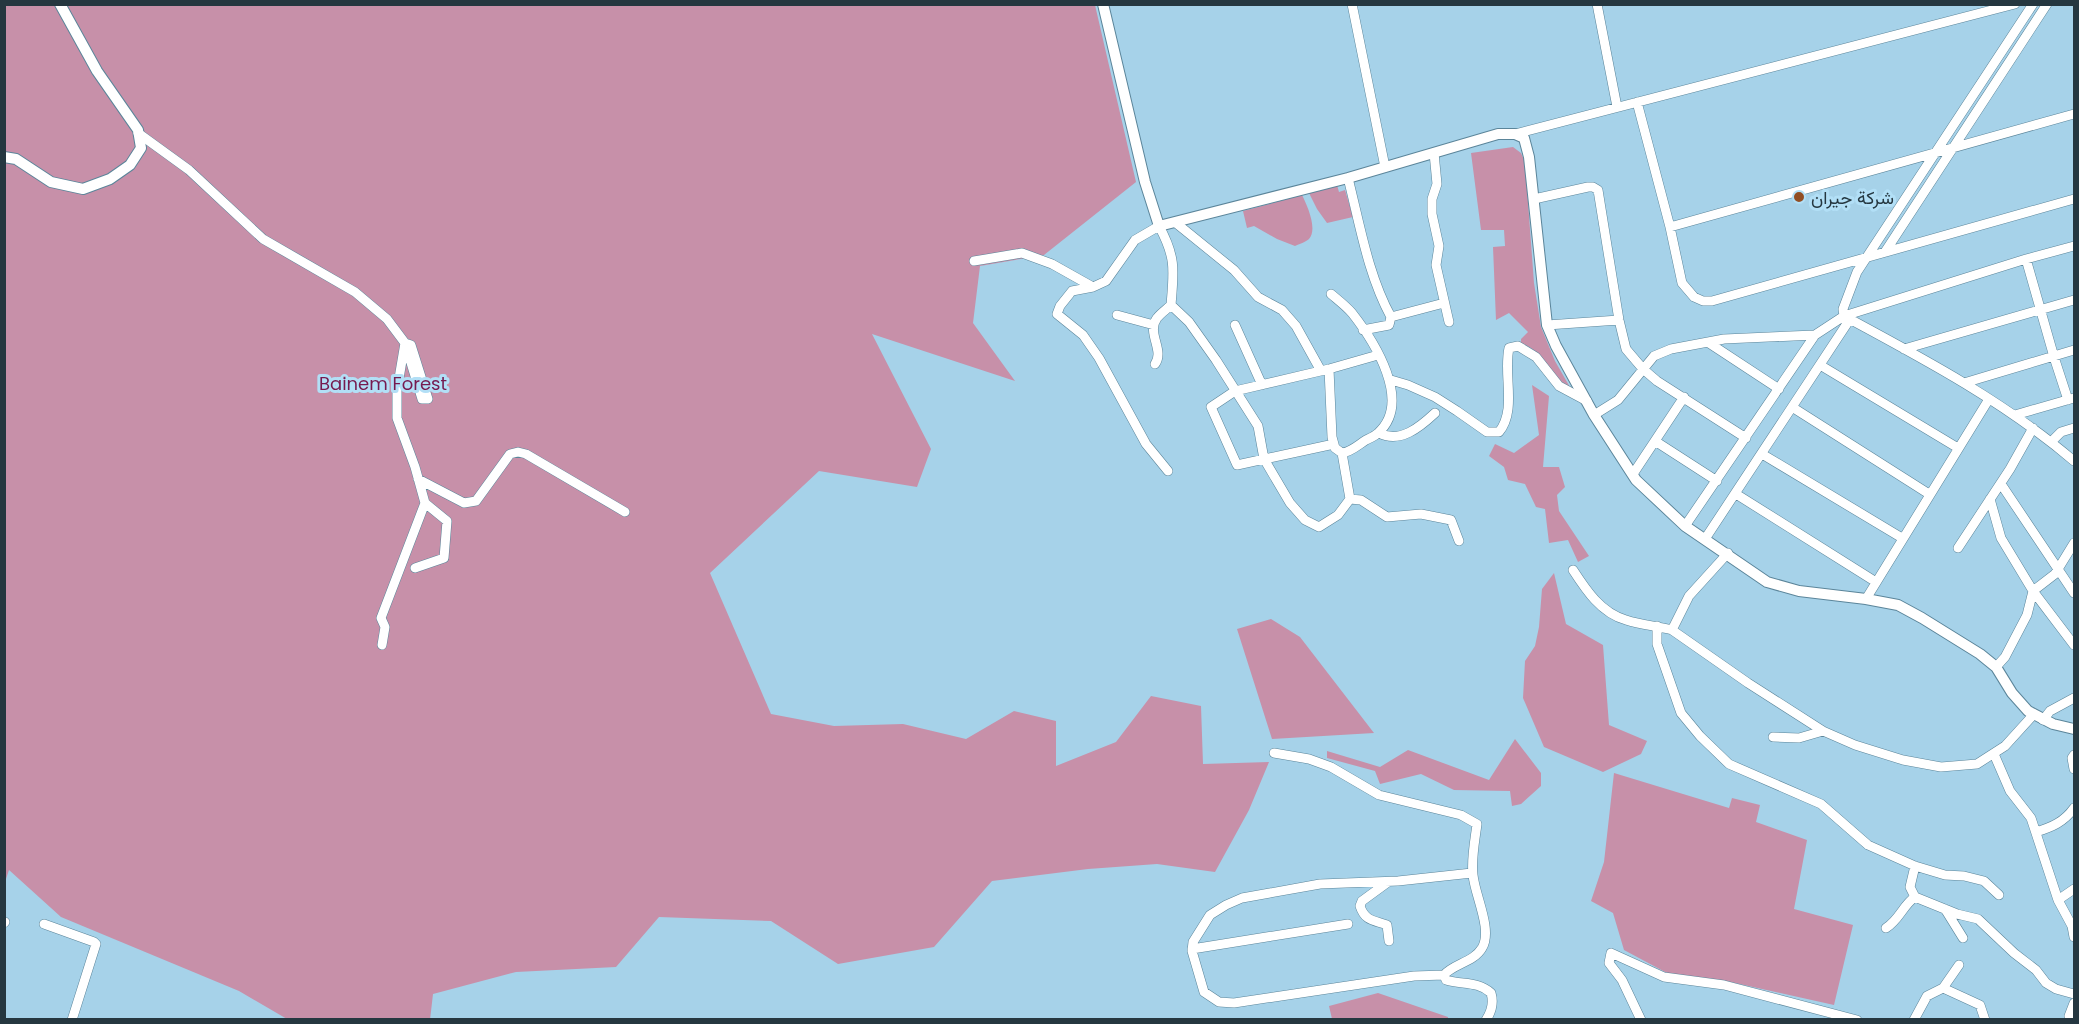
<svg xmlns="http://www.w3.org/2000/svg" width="2079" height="1024" font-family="Poppins,Vazirmatn,sans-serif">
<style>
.green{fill:#c790a9}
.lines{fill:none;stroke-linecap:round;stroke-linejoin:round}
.minor-casing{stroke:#5b859a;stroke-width:10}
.tertiary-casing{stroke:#5b859a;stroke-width:12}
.minor{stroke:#fff;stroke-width:9}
.tertiary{stroke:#fff;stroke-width:10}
.poi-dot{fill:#924e23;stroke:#b2dff6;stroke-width:2}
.labels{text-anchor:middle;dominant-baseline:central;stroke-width:6;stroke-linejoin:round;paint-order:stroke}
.poi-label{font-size:18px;fill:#253740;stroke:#b2dff6;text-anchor:start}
.park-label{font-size:18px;fill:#761b50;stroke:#b2dff6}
</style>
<rect width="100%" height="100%" fill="#a6d2e9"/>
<!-- green -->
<path class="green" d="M5,5H1095L1136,182L1044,255L980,266L973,323L1015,381L872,334L931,449L917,487L819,471L710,573L771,714L834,726L903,724L966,739L1014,711L1056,721V766L1116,742L1151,696L1201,706L1203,764L1269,762L1249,810L1215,872L1157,864L1088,869L992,881L934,947L838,964L771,921L659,917L616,967L516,972L433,994L430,1020L287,1019L239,991L61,917L9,870L5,882Z
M1513,147L1521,153L1525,162L1534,283L1541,327L1555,361L1571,389C1567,387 1563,384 1559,381C1548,369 1539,347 1521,344V339L1528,332L1509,313L1496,320L1493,247L1505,246L1504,230H1481L1471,153Z
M1337,185L1339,192L1345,190L1353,217L1327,223L1317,209L1309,193Z
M1302,195C1307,205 1318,229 1309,239C1306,242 1299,244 1295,246L1277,239L1254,226L1247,228L1243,211Z
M1532,385L1549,396L1543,467H1559L1565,487L1557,495L1559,511L1589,556L1578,562L1568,540L1549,543L1545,509L1536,507L1525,484L1508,480L1504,467L1489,456L1495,444L1514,453L1539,435Z
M1554,573L1566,624L1603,645L1609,725L1647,741L1641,754L1603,772L1544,747L1523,698L1525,661L1535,646L1539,627L1542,589Z
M1271,619L1300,637L1374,733L1272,739L1237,629Z
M1515,739L1541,773V786L1521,804L1512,806L1510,791L1454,790L1421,774L1380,784L1375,771L1327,758V751L1380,767L1408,750L1489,780Z
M1614,773L1729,808L1732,798L1760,805L1756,822L1807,840L1794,909L1853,925L1834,1005L1726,981L1667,973L1624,950L1613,913L1591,901L1604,862Z
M1378,993L1448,1017V1019H1332L1329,1006Z"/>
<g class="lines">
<!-- minor casing -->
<g class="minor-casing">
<path id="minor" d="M1352,4L1385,167
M1597,4L1617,107
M1637,102L1670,227L1682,283L1694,297L1703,301H1712L2074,199
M138,133L189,170L263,239L355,292L387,319L405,343L397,390V418L415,467L425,503L381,618L385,627L382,645
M1515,134L2015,4
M1434,153L1437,184L1432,199V214L1439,246L1436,265L1449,322
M1348,178C1360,225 1368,275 1391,317
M1534,199L1588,187H1593L1598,190L1619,320L1626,349L1643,369L1657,381L1746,438
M1176,223L1234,270L1258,297L1282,310L1296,326L1321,371
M1670,227L2074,114
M1885,252L2047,4
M2026,259L2054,357L2068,400
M974,261L1022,253L1052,264L1093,287
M1117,315L1154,325
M1844,316L1843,309L1857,272L2033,4
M1844,316C1924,359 2005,402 2074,461
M1235,325L1262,385
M1547,325L1619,320
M1363,330L1389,325L1391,317L1444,303
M405,343L411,345L428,399H422Z
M1709,343L1779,389
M1904,349L2074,300
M1155,364C1165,350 1146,333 1157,318C1161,313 1167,309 1171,305
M1820,365L1958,448
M1329,369L1332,437L1335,448L1342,453C1351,452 1358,445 1366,440C1370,438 1375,436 1378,433C1413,402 1374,341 1352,313C1346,306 1338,300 1331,294
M1391,380L1408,385L1435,397L1457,411L1487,432H1499C1517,410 1503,375 1509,348L1518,346L1536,357L1559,386L1587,401
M1964,383L2074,350
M1792,407L1929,494
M1594,415L1618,400L1654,356L1671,349L1724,339L1815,335
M2015,415L2074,398
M1379,433C1400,444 1420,427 1435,413
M1655,441L1717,481
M2052,441L2061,432L2074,428
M1334,444L1237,465L1211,407L1235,391L1329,369L1378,355
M1342,453L1350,499L1361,500L1387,517L1421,514L1451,520L1459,541
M1762,454L1902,538
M1168,471L1146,444L1099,358L1083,335L1057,314L1060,306L1072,291L1093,287L1106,281L1135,240L1159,226C1176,257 1174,270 1171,305L1189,322L1216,360L1258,426L1264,459L1290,503L1305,520L1319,527L1338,515L1350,499
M1633,474L1684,397
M418,479L464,503L476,501L510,454L518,452L526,454L625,512
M2001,484L2074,593
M1736,494L1876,582
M1990,499L2001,538L2033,591L2074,645
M1685,526L1815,335L1844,316L2026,259L2074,246
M1705,539L1850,319
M1958,548L2010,469L2033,428
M1728,553L1689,596L1672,630L1748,683L1823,731L1855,745L1903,760L1941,767L1977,764L2005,746L2034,714
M415,568L444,558L447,521L425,503
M1573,570C1586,590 1601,613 1626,620C1641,625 1657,626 1672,630
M1866,599L1989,399
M1657,626V644L1681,713L1700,736L1729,764L1821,804L1868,845L1915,866L1945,875L1964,876L1984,881L1999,895
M1996,667L2005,657L2027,615L2033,591L2055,574L2074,543
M2043,720L2050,711L2074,698
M1773,737L1799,738L1823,731
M1274,753L1309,759L1331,767L1379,795L1461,815L1477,824C1475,840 1471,859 1473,875C1475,896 1493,930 1482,948C1474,962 1453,964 1444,975L1446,980C1462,985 1478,981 1491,993C1494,1003 1492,1011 1486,1020
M1994,754L2010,791L2031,818L2058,900L2072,926L2074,937
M2074,755L2072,758L2074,769
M2036,832C2052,827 2064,822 2074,808
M1915,866L1910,887L1915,897L1957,914L1978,919L2014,953L2036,970L2046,983L2056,989L2074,994
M1388,882L1362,901L1360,906C1365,921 1373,920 1387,925L1389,941
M2058,900L2074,889
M1945,909L1963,938
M4,923L5,922
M44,924L94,942L96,944L72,1020
M1886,928C1900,919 1903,905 1915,897
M1192,949L1348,924
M1444,975L1414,976L1234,1003L1219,1002L1204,992L1192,951L1193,942L1210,915L1226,905L1242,898L1320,884L1398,881L1472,873
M1943,988L1959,965
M1641,1020L1622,980L1609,963L1611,953L1664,977L1724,985L1857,1020
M1914,1020L1927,996L1943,988L1980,1005L1985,1020
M2071,1020L2069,1016L2074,1003"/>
</g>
<!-- tertiary casing -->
<g class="tertiary-casing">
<path id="tertiary" d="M1103,4L1145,182L1159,226L1348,178L1498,134H1515L1524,138L1529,157L1547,325L1556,346L1594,415L1636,480L1685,526L1767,582L1799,591L1866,599L1898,605L1922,618L1980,654L1996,667L2012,693L2028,711L2053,724L2074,729
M4,157L16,159L51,182L83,189L110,179L130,165L141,148L138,130L97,71L60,4"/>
</g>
<!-- minor -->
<use href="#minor" class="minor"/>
<!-- tertiary -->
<use href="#tertiary" class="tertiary"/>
</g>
<!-- markers -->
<circle class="poi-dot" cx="1799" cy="197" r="6"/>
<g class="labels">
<!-- poi labels -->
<g class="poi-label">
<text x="1811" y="197">شركة جيران</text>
</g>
<!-- park labels -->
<g class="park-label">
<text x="383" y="383">Bainem Forest</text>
</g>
</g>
<!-- border -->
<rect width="2079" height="1024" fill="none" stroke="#253740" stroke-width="12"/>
</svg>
